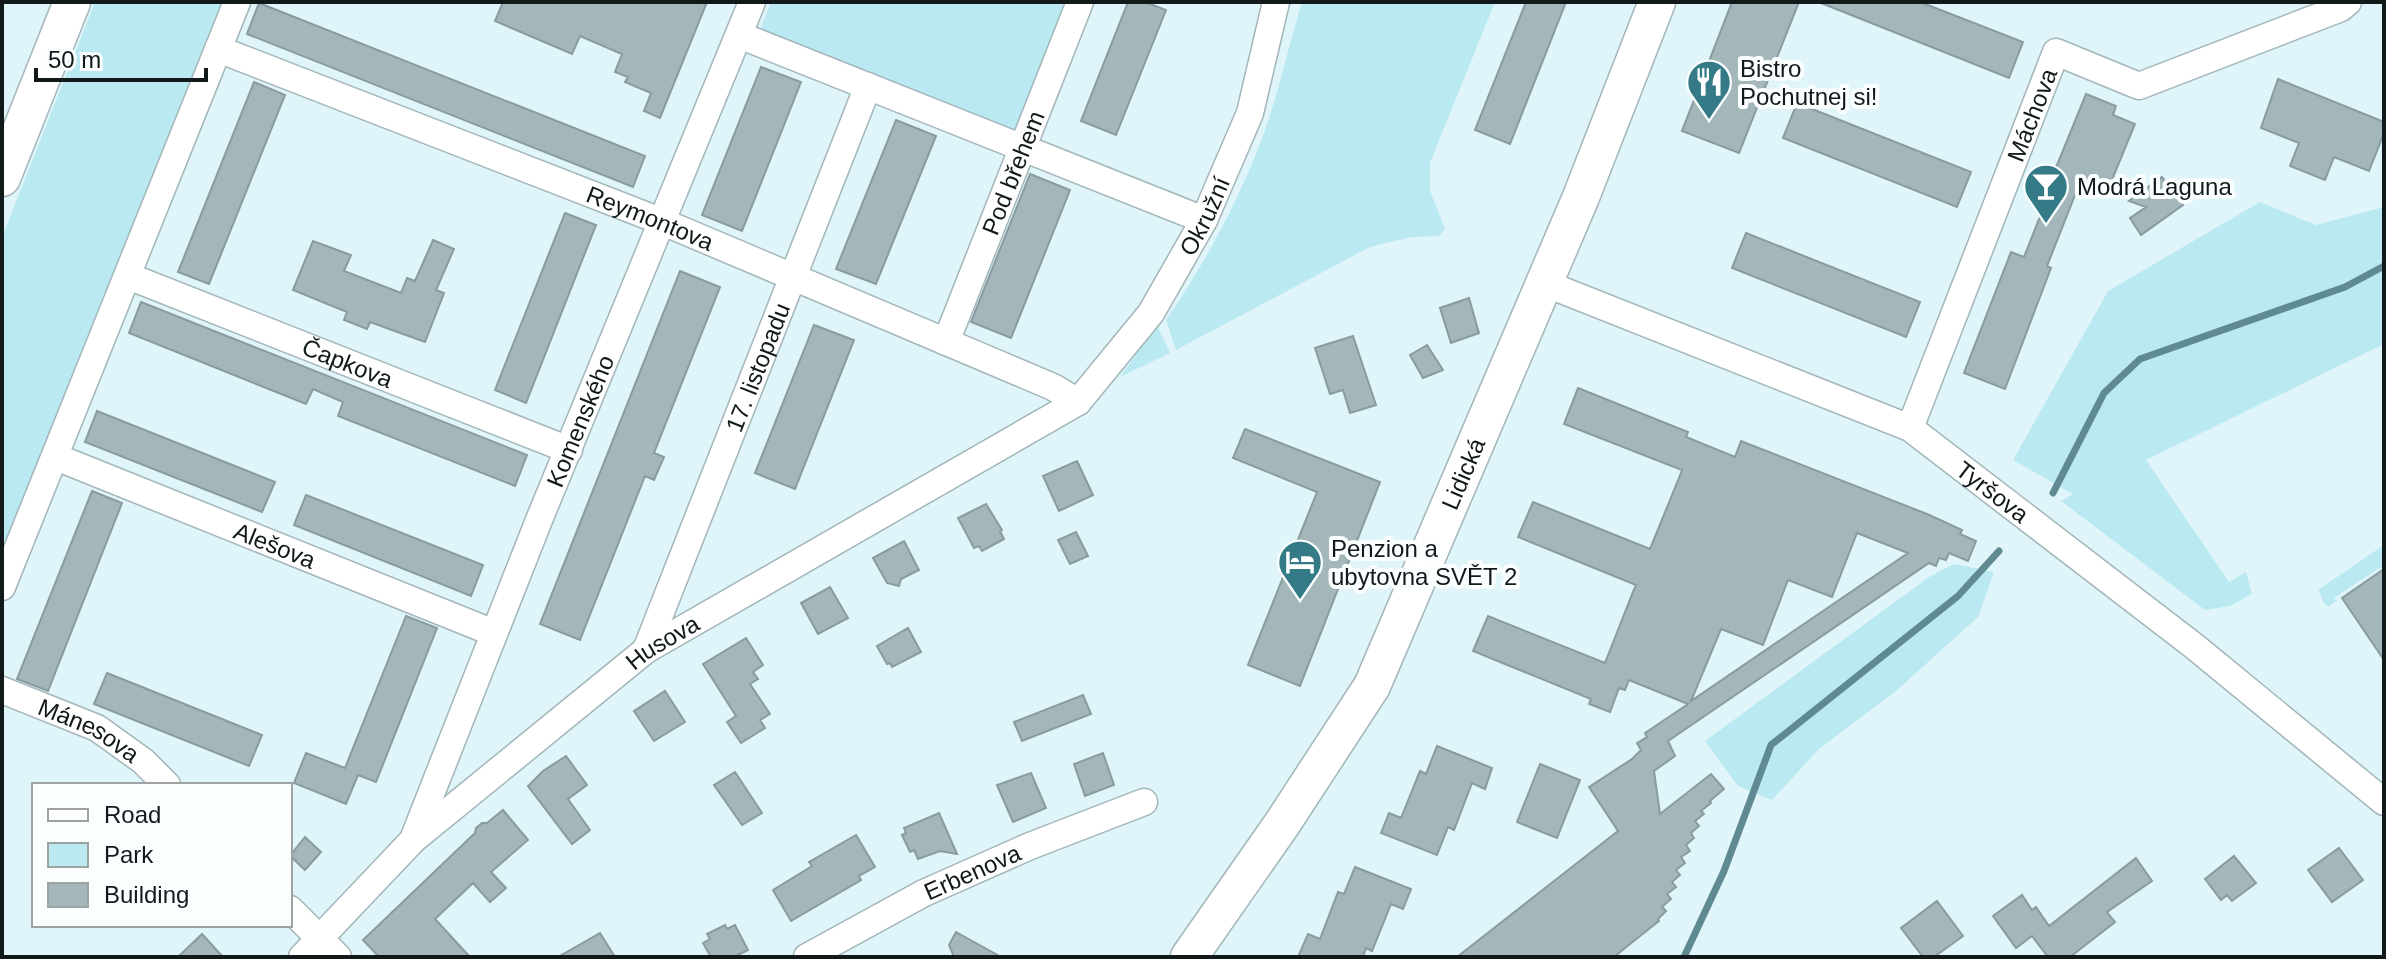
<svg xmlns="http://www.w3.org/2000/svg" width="2386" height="959" font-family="Helvetica,sans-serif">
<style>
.green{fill:#bbe9f2}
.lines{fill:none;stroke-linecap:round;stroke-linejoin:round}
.stream{stroke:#608a91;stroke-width:7}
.building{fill:#a3b7bb;stroke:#889b9f;stroke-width:2;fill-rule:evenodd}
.street-casing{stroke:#a2b6ba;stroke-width:29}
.secondary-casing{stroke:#a2b6ba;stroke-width:39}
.street{stroke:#fff;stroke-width:26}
.secondary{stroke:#fff;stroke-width:36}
.labels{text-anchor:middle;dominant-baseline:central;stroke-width:8;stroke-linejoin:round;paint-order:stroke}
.poi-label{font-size:24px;fill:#11191a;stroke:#fafeff;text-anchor:start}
.street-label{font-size:24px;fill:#11191a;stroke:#fafeff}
</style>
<rect width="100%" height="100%" fill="#e0f5f9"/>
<!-- green -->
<path class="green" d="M95,2H222L2,551V237Z
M771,2H1068L1016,133L766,37L761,27Z
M1302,2H1495L1430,163V191L1445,228L1440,236L1412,237L1370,247L1176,350L1166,320C1205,263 1240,199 1264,133C1279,90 1289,45 1302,2Z
M2260,202L2316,225L2384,207V344L2146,460L2229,582L2246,572L2252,594L2230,606L2205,610L2061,501L2073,494L2013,460L2108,291Z
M1157,325L1170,353L1120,377Z
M2384,545V565L2334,598L2336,601L2329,606L2325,605L2318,590Z
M1954,564L1994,572L1978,617L1896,691L1819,749L1772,800L1738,786L1705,741L1929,577Z"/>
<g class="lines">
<!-- stream -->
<path class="stream" d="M2053,493L2104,393L2140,359L2345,287L2384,266
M1684,957L1724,871L1771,745L1958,596L1999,551"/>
</g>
<!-- building -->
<path class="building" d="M503,2H707L660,118L644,111L651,93L625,82L628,77L615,72L622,54L580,36L572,54L495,21Z
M1128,2H1145L1166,10L1116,135L1081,121Z
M1526,2H1566L1510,144L1475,130Z
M1732,2H1799L1739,153L1682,131Z
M1920,2L2023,42L2009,78L1821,3Z
M259,3L645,156L633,187L247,34Z
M761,67L801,82L742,231L702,215Z
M2278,79L2384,122V133L2369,171L2334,157L2325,180L2290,166L2299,143L2261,128Z
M254,82L285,95L209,284L178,272Z
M2086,94L2116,106L2113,115L2135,124L2107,192L2081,180L2047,266L2051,268L2005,389L1964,373L2011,252L2024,257L2058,171L2055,170Z
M1797,103L1971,172L1957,207L1783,138Z
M896,120L936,136L876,284L836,269Z
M1030,174L1070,190L1011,338L971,322Z
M2162,177L2183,205L2141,235L2130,218L2146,207L2129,201Z
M565,213L596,225L526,403L495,390Z
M1746,233L1920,302L1906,337L1732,268Z
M433,240L454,249L436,290L444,293L425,342L370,322L367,329L344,320L347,312L293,290L313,241L351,255L344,271L401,293L407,278L415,281Z
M680,271L720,287L654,453L664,457L654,480L645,476L580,640L540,624Z
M1469,298L1479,333L1451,343L1440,308Z
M141,302L527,455L515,486L338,416L343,402L313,389L306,404L129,333Z
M814,325L854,340L795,489L755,473Z
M1353,336L1376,405L1350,413L1343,390L1330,394L1315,348Z
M1427,345L1443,370L1423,378L1410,355Z
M1578,388L1688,432L1686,437L1735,457L1741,441L1927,514L1962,530L1960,534L1976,541L1968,561L1949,553L1946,560L1939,558L1936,566L1929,563L1668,741L1675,756L1654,771L1660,814L1711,774L1724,789L1710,801L1711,803L1701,811L1704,814L1695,821L1699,826L1691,833L1694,838L1686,845L1690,851L1681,857L1685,863L1676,870L1680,875L1672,882L1676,887L1667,894L1671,899L1662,907L1666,911L1658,919L1659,921L1635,940L1614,957H1457L1618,831L1589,787L1632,759L1641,750L1637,743L1647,737L1645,733L1688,704L1629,680L1625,690L1619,688L1610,712L1589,704L1591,699L1473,651L1488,616L1605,663L1633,592L1636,585L1518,537L1533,502L1650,549L1679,478L1682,470L1564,424ZM1857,533L1908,553L1691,701L1721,629L1763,645L1788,580L1832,597Z
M97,411L275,482L262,512L85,442Z
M1245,429L1380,482L1300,686L1248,665L1317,492L1233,458Z
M1077,461L1093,495L1059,511L1043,476Z
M92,491L122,503L48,691L17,679Z
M306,495L483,565L471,596L294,525Z
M986,504L1002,530L1000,531L1004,539L982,551L979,546L974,548L958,518Z
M1076,532L1088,556L1070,564L1058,540Z
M904,541L919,570L901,579L899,586L887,583L873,558Z
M2384,569V660L2342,598Z
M830,587L848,618L818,634L801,603Z
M406,616L437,628L376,782L358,775L346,804L294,783L306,753L345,768Z
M908,628L921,652L892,667L890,663L887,664L877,646Z
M746,638L763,665L753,672L758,679L750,684L770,714L760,720L765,728L741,743L727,722L736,716L703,664Z
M107,673L262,735L249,766L94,704Z
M665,691L685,722L654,741L634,711Z
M1083,695L1091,714L1022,741L1014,722Z
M1437,746L1492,768L1485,789L1472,783L1454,830L1448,827L1437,855L1381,833L1389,813L1401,818L1420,771L1426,774Z
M1103,753L1114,785L1085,796L1074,764Z
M566,756L587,785L568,799L590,830L572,844L528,786L543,771Z
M1540,764L1580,780L1557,838L1517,822Z
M735,772L762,813L742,825L714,785Z
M1031,773L1046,808L1013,822L997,785Z
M503,810L528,840L491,872L506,888L490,902L473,883L435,919L470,957H379L363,940L475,833L476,828L482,823H487Z
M939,813L957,854L940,851L918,859L914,850L910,852L902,835L906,833L904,828Z
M856,835L875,867L859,876L861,880L791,921L773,890L812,866L809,862Z
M305,837L321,852L305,870L290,856Z
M2339,848L2363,880L2332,902L2308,870Z
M2234,856L2256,883L2232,901L2227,895L2221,900L2205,879Z
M2136,858L2152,881L2107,912L2115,922L2070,957H2048L2032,936L2016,948L1993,916L2022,895L2032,910L2036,907L2049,926Z
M1355,867L1411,889L1403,909L1391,904L1372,951L1366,948L1363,957H1298L1308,934L1320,939L1338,892L1344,894Z
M1937,901L1963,936L1934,957H1923L1901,928Z
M725,925L727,929L735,925L748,950L734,957H711L703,943L710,939L707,934Z
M956,932L1001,957H954L949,945Z
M600,933L615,957H558Z
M202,934L223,957H178Z"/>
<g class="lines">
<!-- street casing -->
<g class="street-casing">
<g id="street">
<path d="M739,35L1204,220"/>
<path id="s1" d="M218,49L663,222L1053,387L1078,402"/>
<path id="s2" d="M128,276L569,450"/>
<path id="s3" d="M1544,283L1910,428L2194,646L2384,802"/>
<path id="s4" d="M946,342L1080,2"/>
<path id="s5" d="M1910,428L2056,52L2139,86L2341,8L2348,2"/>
<path id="s6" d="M56,457L494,633"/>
<path d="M2,587L237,2"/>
<path id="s7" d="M646,650L868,86"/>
<path id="s8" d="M2,690L97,728L143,761L167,785"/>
<path id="s9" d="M414,837L539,520L752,2"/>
<path d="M290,909L338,957"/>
<path id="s10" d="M302,957L413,840L646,650L1078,402L1151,313L1204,220L1250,113L1276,2"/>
<path id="s11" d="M807,957L924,893L1030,846L1144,802"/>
</g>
</g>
<!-- secondary casing -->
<g class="secondary-casing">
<g id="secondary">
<path d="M2,178L72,2"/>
<path id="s12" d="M1189,957L1282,824L1372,686L1581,197L1657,2"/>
</g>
</g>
<!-- street -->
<use href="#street" class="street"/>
<!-- secondary -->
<use href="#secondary" class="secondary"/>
</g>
<!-- icons -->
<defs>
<g id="restaurant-pin" transform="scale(2.3)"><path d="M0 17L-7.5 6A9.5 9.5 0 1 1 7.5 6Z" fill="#357b87" stroke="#fafeff"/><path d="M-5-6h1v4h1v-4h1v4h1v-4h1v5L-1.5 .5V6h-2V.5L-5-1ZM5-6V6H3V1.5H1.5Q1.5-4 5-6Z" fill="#fff"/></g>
<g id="bar-pin" transform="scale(2.3)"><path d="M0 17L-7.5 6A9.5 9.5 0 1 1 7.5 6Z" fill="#357b87" stroke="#fafeff"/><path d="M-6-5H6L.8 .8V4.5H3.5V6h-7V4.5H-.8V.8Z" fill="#fff"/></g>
<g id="hotel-pin" transform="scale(2.3)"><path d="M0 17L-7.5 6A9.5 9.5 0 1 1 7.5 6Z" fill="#357b87" stroke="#fafeff"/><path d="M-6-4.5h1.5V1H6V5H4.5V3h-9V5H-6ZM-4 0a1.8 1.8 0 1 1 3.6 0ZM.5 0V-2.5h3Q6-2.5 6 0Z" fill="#fff"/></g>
</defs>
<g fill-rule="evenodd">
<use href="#restaurant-pin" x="1709" y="82"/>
<use href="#bar-pin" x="2046" y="186"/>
<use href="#hotel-pin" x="1300" y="562"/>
</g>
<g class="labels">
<!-- poi labels -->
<g class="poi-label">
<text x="1740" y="68">Bistro<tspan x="1740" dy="28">Pochutnej si!</tspan></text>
<text x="2077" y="186">Modrá Laguna</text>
<text x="1331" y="548">Penzion a<tspan x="1331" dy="28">ubytovna SVĚT 2</tspan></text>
</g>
<!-- street labels -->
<g class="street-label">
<text stroke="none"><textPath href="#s5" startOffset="336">Máchova</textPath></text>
<text stroke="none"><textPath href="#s4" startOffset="182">Pod břehem</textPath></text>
<text stroke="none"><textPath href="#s10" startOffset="1186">Okružní</textPath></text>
<text stroke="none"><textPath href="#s1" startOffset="464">Reymontova</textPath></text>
<text stroke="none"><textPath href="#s2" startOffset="236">Čapkova</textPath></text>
<text stroke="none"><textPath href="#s7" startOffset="304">17. listopadu</textPath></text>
<text stroke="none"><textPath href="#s9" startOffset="448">Komenského</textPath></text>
<text stroke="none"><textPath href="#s12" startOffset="558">Lidická</textPath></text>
<text stroke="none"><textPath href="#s3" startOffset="498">Tyršova</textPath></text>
<text stroke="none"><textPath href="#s6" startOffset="236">Alešova</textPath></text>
<text stroke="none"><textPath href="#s10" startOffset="480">Husova</textPath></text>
<text stroke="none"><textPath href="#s8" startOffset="96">Mánesova</textPath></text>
<text stroke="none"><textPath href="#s11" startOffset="186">Erbenova</textPath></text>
</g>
</g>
<!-- border -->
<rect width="2386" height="959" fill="none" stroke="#11191a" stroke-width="8"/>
<!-- legend -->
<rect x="32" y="783" width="260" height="144" fill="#fafeff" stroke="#9da2a3" stroke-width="2"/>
<rect x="48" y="809" width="40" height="12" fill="#ffffff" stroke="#9da2a3" stroke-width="2"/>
<text x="104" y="823" font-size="24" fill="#11191a">Road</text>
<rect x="48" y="843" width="40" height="24" fill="#bbe9f2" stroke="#9da2a3" stroke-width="2"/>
<text x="104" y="863" font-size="24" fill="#11191a">Park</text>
<rect x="48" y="883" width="40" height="24" fill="#a3b7bb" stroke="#9da2a3" stroke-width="2"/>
<text x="104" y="903" font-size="24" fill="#11191a">Building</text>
<!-- scale -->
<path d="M36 68v12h170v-12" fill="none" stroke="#11191a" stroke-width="4"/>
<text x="48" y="68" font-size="24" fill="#11191a" stroke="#fafeff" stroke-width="6" paint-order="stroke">50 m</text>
</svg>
